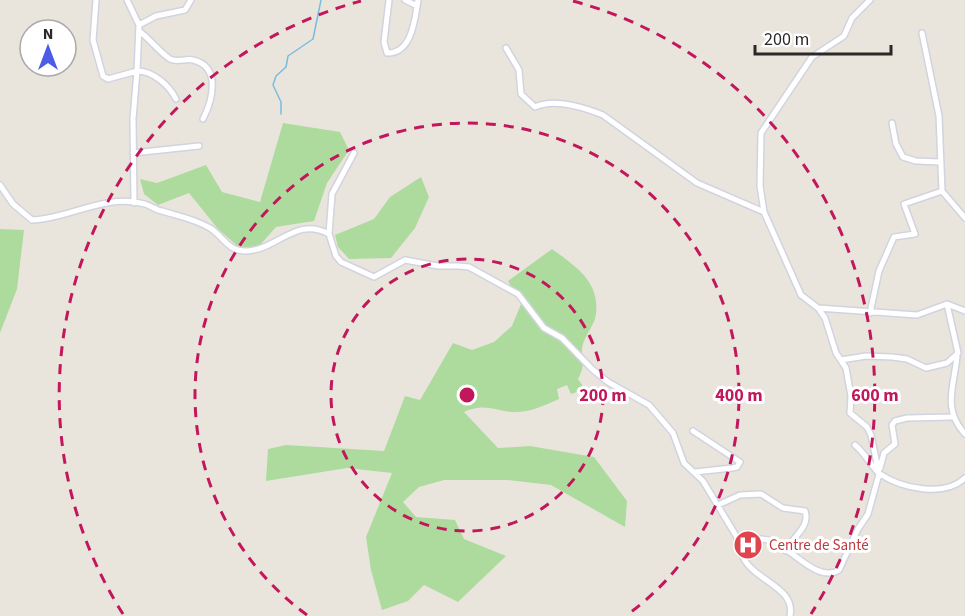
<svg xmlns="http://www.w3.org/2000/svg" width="965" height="616" font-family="'Source Sans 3',sans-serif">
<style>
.green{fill:#addb9e}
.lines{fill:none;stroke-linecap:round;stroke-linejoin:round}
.stream{stroke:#7abce1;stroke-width:1.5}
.minor-casing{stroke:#d1d3e0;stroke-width:8}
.minor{stroke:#fff;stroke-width:5}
.ring{fill:none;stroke:#c2185b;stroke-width:3;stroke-dasharray:10 8}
.labels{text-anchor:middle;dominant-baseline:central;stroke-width:6;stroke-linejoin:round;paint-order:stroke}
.health-label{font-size:15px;fill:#be3a42;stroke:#fff;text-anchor:start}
.centre{fill:#c2185b;stroke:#fff;stroke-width:3}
.ring-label{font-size:18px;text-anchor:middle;font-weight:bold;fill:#c2185b;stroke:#fff;stroke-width:6;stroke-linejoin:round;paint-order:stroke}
</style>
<rect width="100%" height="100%" fill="#eae5dc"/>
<!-- green -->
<path class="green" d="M283,123L340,132L349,150L327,183L314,221L276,227L260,245L241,249L218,229L189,193L158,205L144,194L140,179L157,183L206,165L222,192L260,202Z
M421,177L429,197L415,228L391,258L349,259L338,247L335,235L374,219L390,197Z
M0,229L24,230L17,289L0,333Z
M552,249C575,266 600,281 596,314C595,324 586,334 583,344C579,357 588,361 578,379L585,389L571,394L567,385L557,389L559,399C543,406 529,413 512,412C491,410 486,403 464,412L498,448L530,446L594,457L627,501L625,527L551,485L507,480H444L419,487L403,502L416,517L455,520L464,539L506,556L458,602L424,585L408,601L382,610L371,570L366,537L392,473L347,468L266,481L268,449L286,445L384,451L405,396L420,400L453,343L472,350L494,342L512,326L521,304L508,281Z"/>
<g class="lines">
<!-- stream -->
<path class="stream" d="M281,114V102L273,85L276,76L286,67L288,56L313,39L321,0"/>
<!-- minor casing -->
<g class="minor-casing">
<path id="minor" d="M96,0L93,40L103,76L108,79L137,71L133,119L134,203
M127,0L139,25L137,71C153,71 169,85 176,99
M389,0L384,42L387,53C412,54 415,19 418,0
M405,0L417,6
M139,25L156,16L185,10L191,0
M139,31C150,39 159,52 170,59C178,63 186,58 193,60C222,67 212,101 203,119
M506,48L519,70L521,94L535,107C554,98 583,107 603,115L697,183L764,212
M892,123L896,144L903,157L916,161L940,162
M133,153L199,146
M354,153L332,194L329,234L336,256L341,262L374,277L405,260L438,266H459L469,267L518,294L544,328L562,338L592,369L608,382L649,405L673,433L684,463L703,481L738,539
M0,185L13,204L32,220C69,219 104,193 145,204C151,206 156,210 162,211C178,216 195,219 210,228C223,236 228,252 247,251C278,249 297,216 329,234
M942,191L965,218
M818,308L917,315L947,304L965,311
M870,313L879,271L894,237L915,234L904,204L942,191L939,116L922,33
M957,356C954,387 942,409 965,434
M841,360L866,356L892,357L907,359L926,368L947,363L958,353L947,304
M693,431L740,462L737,467L732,468L695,472
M855,445C865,453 873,469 880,474C901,488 944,498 965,478
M880,468L884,453L895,444L892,425L895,421L907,418L952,417
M718,505L740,495L761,494L783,508L805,511C811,527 791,538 786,551
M790,616C796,587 754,581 743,557C741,552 740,545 738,539C749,538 762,538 772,541C790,547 818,584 839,570L858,529L868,514L879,474L871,435L867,427L850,413L851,396L846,368L836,353L825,318L818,308L801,295L764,212L760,186L761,133L812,57L844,36L852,18L870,0"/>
</g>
<!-- minor -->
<use href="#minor" class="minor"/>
</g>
<!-- distance rings -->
<g class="ring">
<circle cx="467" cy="395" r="136"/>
<path d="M307 615A272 272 0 1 1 627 615"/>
<path d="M123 614A408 408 0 0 1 361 1M573 1A408 408 0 0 1 811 614"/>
</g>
<!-- icons -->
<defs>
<g id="hospital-disc" transform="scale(1.5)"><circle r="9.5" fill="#e0444e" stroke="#fff"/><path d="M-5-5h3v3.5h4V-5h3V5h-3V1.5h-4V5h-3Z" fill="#fff"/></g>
</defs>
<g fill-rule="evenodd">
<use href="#hospital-disc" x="748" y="545"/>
</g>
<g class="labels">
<!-- health labels -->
<g class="health-label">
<text x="769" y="545">Centre de Santé</text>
</g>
</g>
<circle cx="467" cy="395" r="9" class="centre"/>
<g class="ring-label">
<text x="603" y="401">200 m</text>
<text x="739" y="401">400 m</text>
<text x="875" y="401">600 m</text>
</g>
<!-- north arrow -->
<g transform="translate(48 48)"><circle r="28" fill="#ffffff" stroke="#a9a9a9" stroke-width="1.5"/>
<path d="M0-4.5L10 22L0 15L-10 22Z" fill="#4d5ce6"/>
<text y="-9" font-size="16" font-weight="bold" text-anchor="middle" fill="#292929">N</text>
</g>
<!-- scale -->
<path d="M755 45v9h136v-9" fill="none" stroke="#292929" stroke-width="3"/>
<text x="764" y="45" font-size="18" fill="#292929" stroke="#ffffff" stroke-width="4.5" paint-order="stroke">200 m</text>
</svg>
